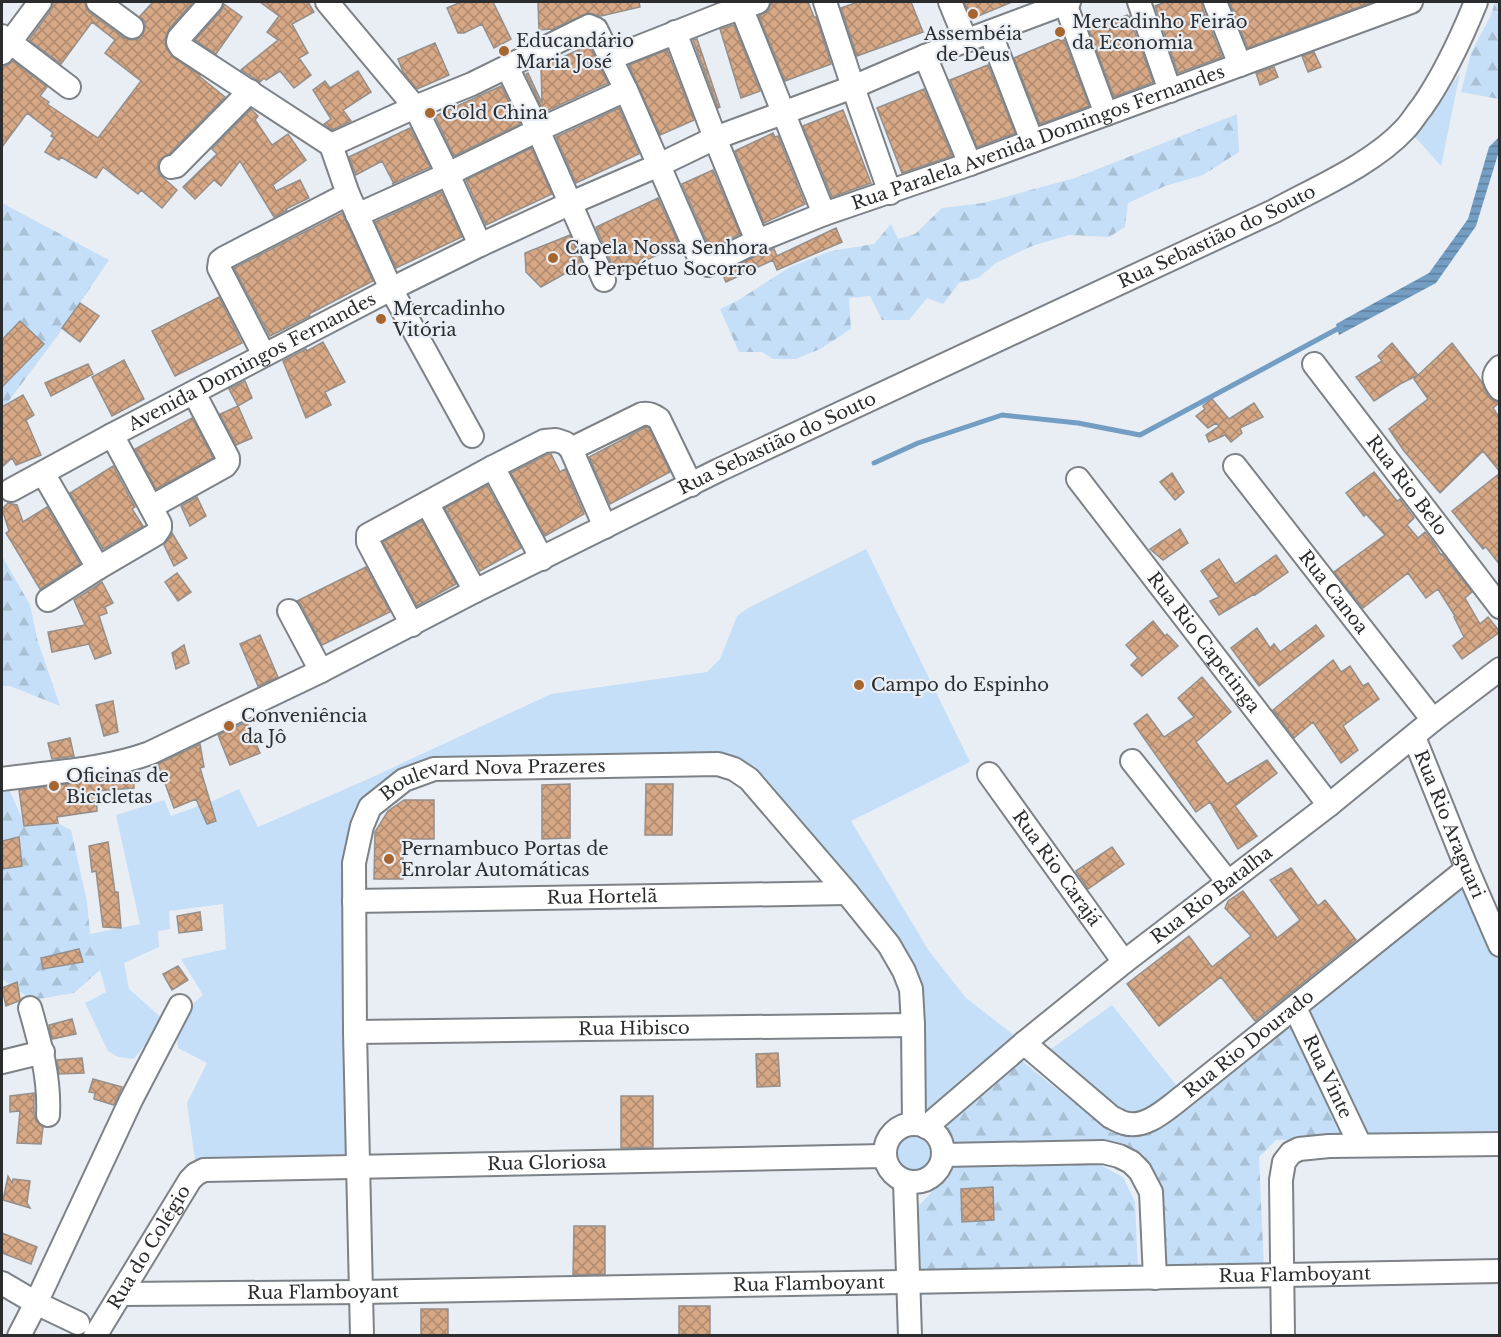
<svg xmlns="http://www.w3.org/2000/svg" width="1501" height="1337" font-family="'Libre Baskerville',serif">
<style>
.green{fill:#c5dff8}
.forest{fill:url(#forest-firs)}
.water{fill:url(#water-rules)}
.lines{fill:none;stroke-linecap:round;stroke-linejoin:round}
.stream{stroke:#739dc3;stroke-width:5}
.building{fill:url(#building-cross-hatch);stroke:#958f8b;stroke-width:1.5}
.minor-casing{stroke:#7d8287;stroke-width:26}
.minor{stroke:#fff;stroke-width:22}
.poi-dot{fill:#a76630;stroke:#e9eef4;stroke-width:2}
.labels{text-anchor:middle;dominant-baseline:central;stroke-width:4.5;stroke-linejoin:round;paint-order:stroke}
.poi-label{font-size:18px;fill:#2a2c2e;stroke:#e9eef4;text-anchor:start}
.street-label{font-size:18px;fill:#2a2c2e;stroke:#e9eef4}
</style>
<defs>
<pattern id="forest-firs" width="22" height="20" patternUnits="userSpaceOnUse" patternTransform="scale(1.5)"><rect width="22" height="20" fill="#c5dff8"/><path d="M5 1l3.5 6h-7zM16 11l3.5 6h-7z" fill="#a9c0d5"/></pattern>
<pattern id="water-rules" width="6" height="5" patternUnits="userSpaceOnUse" patternTransform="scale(1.5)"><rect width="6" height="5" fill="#739dc3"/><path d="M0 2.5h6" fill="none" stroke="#5f809f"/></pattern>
<pattern id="building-cross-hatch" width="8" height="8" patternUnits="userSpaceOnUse" patternTransform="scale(1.5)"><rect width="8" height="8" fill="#d7a886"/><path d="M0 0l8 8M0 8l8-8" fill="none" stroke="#af896e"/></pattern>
</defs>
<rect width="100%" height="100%" fill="#e9eef4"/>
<!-- green -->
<path class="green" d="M1460,73L1441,166L1415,137Z
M866,549L970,762L851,821L929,951L966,998L1024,1043L926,1127L911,989L734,769H434L362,826L352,1153L211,1165L196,1167L187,1103L207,1063L178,1048L175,1019L203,995L181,959L226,949L223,904L169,911L170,929L158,931L159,947L124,963L129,989L164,1020L134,1059L118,1057L108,1051L85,1003L106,992L90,934L140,924L116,815L164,800L171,816L215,800L239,789L258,827L366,780L551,694L707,672L720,659L737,616L748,608Z
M1467,869L1499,945V1144L1360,1145L1295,1008Z
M1112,1005L1184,1095L1137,1124L1040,1057Z
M896 1154a17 17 0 1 1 34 0a17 17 0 1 1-34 0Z"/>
<!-- forest -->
<path class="forest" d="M1495,2H1500L1499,99L1461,92L1471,53L1491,15Z
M1237,114L1239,152L1203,175L1165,186L1128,203L1125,227L1109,237L1069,235L1032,246L996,263L978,278L959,283L943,304L927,298L909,320H882L870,296L849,298L851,329L820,349L796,359H773L762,352H739L720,309L737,301L790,267L831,251L874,244L891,224L898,239L915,234L942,208L983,203L1075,178Z
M2,203L109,260L58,335L2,410Z
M2,556L30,605L38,642L60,706L10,686H2Z
M9,789L24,823H58L71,830L87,902L90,934L100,970L74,993L32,1000L2,979V790Z
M1294,1015L1352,1140H1276L1259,1157L1264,1268L1160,1272L1143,1163L949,1144L942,1130L946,1123L1022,1061L1112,1133L1139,1129Z
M1095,1162L1123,1177L1135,1202L1138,1271L920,1270L919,1205L930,1194L950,1166Z"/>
<!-- water -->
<path class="water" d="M1499,137V151L1476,226L1436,283L1339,335L1336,324L1429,273L1468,219L1489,147Z"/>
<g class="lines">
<!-- stream -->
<path class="stream" d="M874,463L918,443L1002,415L1078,423L1140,435L1341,327"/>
</g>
<!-- building -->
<path class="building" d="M53,2H85L86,8L90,13L124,38L131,40L138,39L143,34L145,28V22L140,16L153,2H193L169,29L165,39L166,48L174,58L200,75L199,76L225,97L169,154L163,157L158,162V169L159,174L177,190L162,208L141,190L138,194L103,167L96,178L61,157L59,160L45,152L54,138L51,136L53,133L27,113L2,147V66L8,65L13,61L47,87L40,96L49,102L47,104L98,138L141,81L105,53L115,40L92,22L61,64L29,40L51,10Z
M260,2H308L314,12L292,24L308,53L299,58L311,75L294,88L280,71L266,80L264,78L260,82L241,70L278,40L267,32L279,16Z
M461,2H493L511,39L494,48L482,24L464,33H458L447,8Z
M538,2H639L640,7L601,16L588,13L553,29L539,30Z
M776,2H808L814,17H816L831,64L785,81L759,16L768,11L771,3Z
M858,2H911L923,32L857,56L841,8Z
M964,2H1012L971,19Z
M1165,2H1202V7L1222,57L1178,73L1155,6Z
M1229,2H1373L1248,48Z
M224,4L242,17L216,54L195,40L221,11Z
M1127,15V16H1129L1153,82L1114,97L1089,30Z
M734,25L760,91L741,98L720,29Z
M697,39L720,107L718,108L693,40Z
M1059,39L1060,41L1064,40L1089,106L1040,124L1014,58Z
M435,43L449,75L417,89L403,72L398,59Z
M589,45L608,83L544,112L526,74L528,73L542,103L541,67Z
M667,50L694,120L660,135L629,65Z
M1314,52L1321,67L1308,72L1302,56Z
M988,65L1015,133L977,147L950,80Z
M1274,67L1278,77L1260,85L1256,73Z
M358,71L371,92L343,110L351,121L332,130L324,124L331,119L313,90L325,81L330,88Z
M501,86L520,124L454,156L435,116Z
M924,89L952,156L902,173L877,108Z
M619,108L639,154L576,183L556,137Z
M251,109L258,116L255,120L272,145L288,134L306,160L273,185L276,191L300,180L309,198L286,209L287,210L274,217L240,161L221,186L214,180L195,199L183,187L217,154L212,149Z
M843,110L871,183L832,197L803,126Z
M410,128L430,167L392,184H394L382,161L356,175L349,157Z
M773,133L775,137L778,136L805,204L764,223L735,151Z
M531,148L552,194L486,225L466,180Z
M713,170L740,234L710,249L682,184Z
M441,192L462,237L396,268L375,222Z
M658,198L679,245L616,274L596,227Z
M342,213L373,281L309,314L310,316L270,336L234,268Z
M836,228L842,242L777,270L773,260L726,282L722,273L762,253L774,249L777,256Z
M570,235L582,264L541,287L526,272L525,253Z
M219,297L242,343L175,376L152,331Z
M80,303L99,316L80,342L62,328Z
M20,321L44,344L2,387V340Z
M323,342L345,382L325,392L331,405L306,418L283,361L306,349L307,351Z
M1392,343L1418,375L1400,384L1374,401L1356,377L1382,361L1378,356Z
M1452,343L1481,381L1484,388L1489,397L1499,403L1493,408L1500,419V472L1483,451L1440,493L1404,451L1389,429L1428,399L1414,379Z
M124,360L144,399L112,416L92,377Z
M88,364L93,374L51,396L45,383Z
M245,381L252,398L238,406L229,389Z
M23,395L34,415L26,420L41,455L16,465L12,458L2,467V407Z
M1212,399L1229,419L1254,403L1263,417L1240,428L1242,433L1231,442L1225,435L1209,442L1206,435L1219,426L1216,423L1208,428L1196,416L1205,409L1203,406Z
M238,406L252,438L236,445L220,414Z
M192,418L213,458L156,489L135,449Z
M646,427L649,428L670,472L610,504L589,457Z
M548,454H551L560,472L565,469L584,514L545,536L511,473Z
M113,466L135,507L132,509L143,526L103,549L70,493Z
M1374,472L1397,501L1400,499L1414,518L1407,525L1418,538L1425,532L1435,545L1441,555L1442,554L1472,592L1465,598L1480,624L1488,617L1500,632L1462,659L1453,646L1464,637L1454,617L1455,616L1438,589L1426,598L1408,573L1363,608L1334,572L1385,535L1366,514L1364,516L1346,493Z
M1172,473L1184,492L1175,500L1160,482Z
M1500,473V565L1486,547L1483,549L1452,511Z
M487,485L521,548L480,571L445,508Z
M197,497L206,516L190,526L181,506Z
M8,503L17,505L23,522L47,507L80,564L40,589L6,533L9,531L2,509Z
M422,521L456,584L417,606L383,542Z
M1180,529L1188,543L1163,560L1150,549Z
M172,533L187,558L174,566L164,545Z
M1276,555L1288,572L1255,595L1254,594L1219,615L1210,601L1219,597L1201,571L1219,559L1235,584Z
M366,567L390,612L322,645L301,605L297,601Z
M177,573L191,592L178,601L165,582Z
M102,582L113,603L105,607L107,613L99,616L111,653L95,659L89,644L52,652L48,632L85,625L74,600Z
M1153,621L1165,636L1167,634L1178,646L1142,676L1131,665L1138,658L1126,645Z
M1316,625L1324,636L1259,686L1231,648L1257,628L1270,648L1274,644L1280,652Z
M260,635L278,677L258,686L240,644Z
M184,645L189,663L176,669L172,653Z
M1333,660L1341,672L1350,666L1363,686L1368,683L1379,699L1343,726L1358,750L1341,763L1313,722L1294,738L1273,710Z
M1202,677L1231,712L1196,742L1227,784L1267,760L1277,773L1235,806L1257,836L1238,849L1210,802L1196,812L1134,724L1147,714L1164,737L1194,717L1178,698Z
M113,701L118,732L104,736L96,705Z
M247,722L260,753L230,765L218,735Z
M70,738L74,756L52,759L48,743Z
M200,744L204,767L200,768L216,821L207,824L196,799L174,808L158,764Z
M134,772V788L96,791L97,811L57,817L58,823L24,826L19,790L98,780Z
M570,784V838L542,839V785Z
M646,784H673L672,835H645Z
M404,800H434V839H403V879H374L375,832L388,811Z
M19,837L22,866L3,869L2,841Z
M108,842L115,892H118L121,928L103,927L96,871L92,872L89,846Z
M1112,847L1124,864L1088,889L1076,871Z
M1291,868L1318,906L1325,900L1356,940L1255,1021L1221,977L1159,1026L1127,984L1189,936L1212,967L1251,936L1225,908L1228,901L1243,891L1277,938L1300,920L1270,880Z
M200,912L202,930L179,933L177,916Z
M79,949L83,962L43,969L41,958Z
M178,966L188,980L172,990L163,974Z
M17,982L20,999L19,1001L6,1006L2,988Z
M72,1019L76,1034L52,1039L49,1025Z
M778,1053L780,1086L757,1087L756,1054Z
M82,1058L84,1073L59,1074L57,1060Z
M93,1079L122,1087L114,1105L94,1099L95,1093L89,1092Z
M34,1093V1115L36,1121L43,1127L41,1144L17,1143L20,1111L10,1112V1096Z
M621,1096H653V1147L621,1148Z
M8,1176L12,1183L13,1179L30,1181L27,1203L30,1208L3,1200Z
M993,1187L994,1220L962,1222L961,1189Z
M574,1226H605V1274L573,1275Z
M2,1233L37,1247L31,1264L2,1253Z
M679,1306H710V1335H679Z
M421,1309H448V1335H421Z"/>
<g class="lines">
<!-- minor casing -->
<g class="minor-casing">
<g id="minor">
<path d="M98,2L132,27"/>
<path d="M211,2L179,38L178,42L181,47L331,145L348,194L391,289L472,436"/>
<path d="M327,2L415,107L448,174L357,215"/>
<path d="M825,2L853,87L890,193"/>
<path d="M950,2L966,41"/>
<path d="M1139,2L1170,91"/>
<path d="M1215,2L1240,65"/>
<path d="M1065,3L1106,114"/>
<path d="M741,7L824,214"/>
<path d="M675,32L715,138L757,241"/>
<path d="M990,32L1032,141"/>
<path d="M2,36L69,87"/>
<path d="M2,53L40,2"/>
<path d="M925,56L970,164"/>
<path d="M611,58L720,15L758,2"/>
<path d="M331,145L415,107L472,84L589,26L596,29L626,90"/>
<path d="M171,167L176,166L250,91"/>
<path d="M480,245L448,174L538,130L507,67"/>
<path id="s1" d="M604,280L538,130L626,90L701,262L708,265L757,241L824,214L970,164L1411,2"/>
<path d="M264,355L219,268L220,261L224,258L348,194"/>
<path id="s2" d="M1314,364L1500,607"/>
<path d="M1500,367C1492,375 1493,380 1500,389"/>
<path d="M571,449L642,414C649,413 653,415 659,419L691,485"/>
<path id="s3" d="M1235,466L1433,720"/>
<path d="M493,467L542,559"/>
<path d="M43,473L98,568L156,534L160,528V524L112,435"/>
<path id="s4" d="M1078,479L1329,805"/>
<path id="s5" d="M11,490L112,435L391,289L480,245L571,203L659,165L715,138L853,87L925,56L1069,2"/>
<path d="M427,503L475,591"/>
<path d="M151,507L225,466L228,462V458L194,393"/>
<path d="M48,600L98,568"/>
<path d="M289,611L321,671"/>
<path d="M412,625L368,542V535L493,467L544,441L556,440L565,443L571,449L605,527"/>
<path id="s6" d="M1414,737L1467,869L1500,945"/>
<path d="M1132,761L1228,882"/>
<path id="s7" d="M989,774L1124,962"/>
<path id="s8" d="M2,779C51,772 103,770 150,753L321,671L475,591L719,470L1274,211C1316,188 1373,164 1405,129C1411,123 1416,114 1422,107C1445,74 1461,39 1476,2"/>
<path id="s9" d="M354,901L847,893"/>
<path d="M30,1008C40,1043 50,1078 48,1115"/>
<path id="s10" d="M1295,1008L1360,1145"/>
<path id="s11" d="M355,1032L913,1025"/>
<path id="s12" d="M1024,1043L1111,1117C1115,1119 1120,1122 1124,1123C1143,1129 1162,1113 1176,1102L1467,869"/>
<path d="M2,1062L43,1052"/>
<circle cx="914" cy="1153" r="29"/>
<path id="s13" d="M926,1127L1024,1043L1124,962L1329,805L1433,720L1500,669"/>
<path d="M943,1155L1103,1152L1119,1156L1131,1162L1140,1171L1151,1192L1155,1278"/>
<path d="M905,1182L910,1336"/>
<path d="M2,1283L36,1303L78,1323"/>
<path id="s14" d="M121,1294L361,1292L1500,1271"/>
<path d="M19,1336L36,1303L131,1100L180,1006"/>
<path id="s15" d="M95,1336L190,1180L196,1174L204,1170L884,1156"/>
<path id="s16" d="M362,1336L355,1032L354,863L362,826L370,807L404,780L434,769L718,764L734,769L749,779L847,893L889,945L904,971L911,989L913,1025L914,1124"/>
<path d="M1283,1336L1281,1180L1284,1162L1291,1153L1299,1149L1329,1146L1500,1144"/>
</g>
</g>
<!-- minor -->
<use href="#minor" class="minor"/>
</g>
<!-- markers -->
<g class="poi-dot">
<circle cx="973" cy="14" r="6"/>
<circle cx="1060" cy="32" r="6"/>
<circle cx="504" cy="51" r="6"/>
<circle cx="430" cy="113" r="6"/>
<circle cx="553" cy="258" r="6"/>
<circle cx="381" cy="319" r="6"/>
<circle cx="859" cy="685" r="6"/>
<circle cx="229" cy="726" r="6"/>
<circle cx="54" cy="786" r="6"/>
<circle cx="389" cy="859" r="6"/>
</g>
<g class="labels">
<!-- poi labels -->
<g class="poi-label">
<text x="1072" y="22">Mercadinho Feirão<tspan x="1072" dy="21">da Economia</tspan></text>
<text x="973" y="34" text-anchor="middle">Assembéia<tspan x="973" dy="21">de Deus</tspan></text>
<text x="516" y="41">Educandário<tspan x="516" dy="21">Maria José</tspan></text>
<text x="442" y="113">Gold China</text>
<text x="565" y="248">Capela Nossa Senhora<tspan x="565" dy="21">do Perpétuo Socorro</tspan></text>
<text x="393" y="309">Mercadinho<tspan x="393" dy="21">Vitória</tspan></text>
<text x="871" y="685">Campo do Espinho</text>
<text x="241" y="716">Conveniência<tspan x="241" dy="21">da Jô</tspan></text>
<text x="66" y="776">Oficinas de<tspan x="66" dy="21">Bicicletas</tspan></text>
<text x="401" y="849">Pernambuco Portas de<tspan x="401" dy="21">Enrolar Automáticas</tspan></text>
</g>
<!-- street labels -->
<g class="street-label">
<text stroke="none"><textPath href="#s1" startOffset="810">Rua Paralela Avenida Domingos Fernandes</textPath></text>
<text stroke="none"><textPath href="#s8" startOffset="1336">Rua Sebastião do Souto</textPath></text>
<text stroke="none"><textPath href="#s5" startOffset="273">Avenida Domingos Fernandes</textPath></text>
<text stroke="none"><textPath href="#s8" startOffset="850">Rua Sebastião do Souto</textPath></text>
<text stroke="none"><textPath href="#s2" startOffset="153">Rua Rio Belo</textPath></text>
<text stroke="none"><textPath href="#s3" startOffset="160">Rua Canoa</textPath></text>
<text stroke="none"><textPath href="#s4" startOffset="206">Rua Rio Capetinga</textPath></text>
<text stroke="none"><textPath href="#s16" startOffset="663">Boulevard Nova Prazeres</textPath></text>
<text stroke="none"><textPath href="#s6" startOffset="94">Rua Rio Araguari</textPath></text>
<text stroke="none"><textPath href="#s7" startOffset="116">Rua Rio Carajá</textPath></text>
<text stroke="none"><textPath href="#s13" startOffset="368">Rua Rio Batalha</textPath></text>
<text stroke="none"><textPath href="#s9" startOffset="248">Rua Hortelã</textPath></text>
<text stroke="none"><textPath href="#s11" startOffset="279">Rua Hibisco</textPath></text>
<text stroke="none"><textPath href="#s12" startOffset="280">Rua Rio Dourado</textPath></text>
<text stroke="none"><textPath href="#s10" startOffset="76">Rua Vinte</textPath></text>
<text stroke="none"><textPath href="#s15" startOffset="543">Rua Gloriosa</textPath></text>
<text stroke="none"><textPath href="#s15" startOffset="104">Rua do Colégio</textPath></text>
<text stroke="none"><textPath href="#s14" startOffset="1174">Rua Flamboyant</textPath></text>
<text stroke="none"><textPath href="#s14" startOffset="688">Rua Flamboyant</textPath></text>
<text stroke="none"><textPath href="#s14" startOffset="202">Rua Flamboyant</textPath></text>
</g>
</g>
<!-- border -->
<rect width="1501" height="1337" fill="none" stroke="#2a2c2e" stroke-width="6"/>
</svg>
